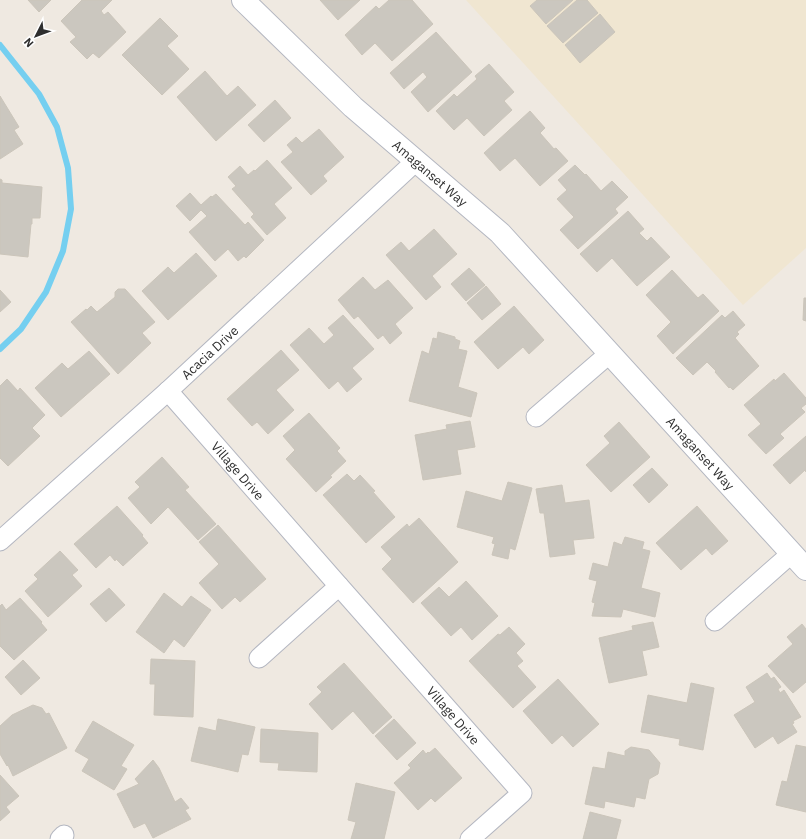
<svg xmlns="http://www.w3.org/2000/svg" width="806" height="839" font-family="'IBM Plex Sans',sans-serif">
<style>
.education{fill:#f0e6d1}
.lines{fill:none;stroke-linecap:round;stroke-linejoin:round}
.stream{stroke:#75cff0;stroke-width:6}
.building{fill:#cbc7bf;stroke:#cbc5ba}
.street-casing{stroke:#b4b7c1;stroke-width:21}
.secondary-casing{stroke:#b4b7c1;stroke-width:24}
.street{stroke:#fff;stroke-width:19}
.secondary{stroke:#fff;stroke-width:22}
.labels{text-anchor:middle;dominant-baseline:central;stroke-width:4;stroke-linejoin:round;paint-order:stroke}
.street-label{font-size:13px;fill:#2e2e2e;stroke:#fff}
</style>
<rect width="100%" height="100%" fill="#efe9e1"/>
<!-- education -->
<path class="education" d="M466,0H806V248L743,305Z"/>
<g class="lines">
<!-- stream -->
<path class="stream" d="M0,45L39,94L57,127L68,168L71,209L63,251L46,292L21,329L0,349"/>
</g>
<!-- building -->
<path class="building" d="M28,0H51L39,12Z
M82,0H112L101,11L104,15L108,12L126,32L99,58L93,53L87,59L70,42L76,37L61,21Z
M320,0H360L338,20Z
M389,0H412L433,24L392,61L375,43L362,55L345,35L376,6L379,9Z
M537,0H573L546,24L530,6Z
M577,0H587L598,13L563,43L547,26Z
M600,14L615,32L580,63L565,45Z
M160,18L178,36L167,46L189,69L162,95L122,55Z
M436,32L472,72L428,112L411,92L427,77L423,72L404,89L390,73Z
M489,64L514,92L504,101L512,110L484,136L467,118L454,130L436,111L454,94L457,97L477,79L475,76Z
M205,71L227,96L238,86L256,105L216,141L177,97Z
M0,96L19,127L14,130L23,144L0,159Z
M275,100L291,118L264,142L248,125Z
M530,111L545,128L540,133L554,149L556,148L568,161L540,186L515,158L500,171L484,153Z
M319,129L344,157L323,176L327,181L311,195L281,162L293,152L287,145L296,137L302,143Z
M267,160L292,188L274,204L286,218L267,235L251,217L254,214L232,189L236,186L228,177L240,166L248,175L254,170L255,171Z
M575,165L585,175L586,174L601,191L612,181L628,197L615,209L618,213L578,249L560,230L574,217L557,199L567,190L558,180Z
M0,179L2,180V183L42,187L40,218H32V224H31L28,257L0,254Z
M190,193L201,205L211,196L212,197L216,194L245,225L248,222L264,240L246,258L244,256L238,261L228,249L215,261L189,232L207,216L201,210L190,221L176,206Z
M628,211L644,229L639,233L647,241L651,237L670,257L637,286L612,258L597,272L580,254Z
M434,229L457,254L432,276L441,287L426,300L386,255L401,242L409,251Z
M196,253L217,276L168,320L142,291L168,267L174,273Z
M469,268L485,285L466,301L451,284Z
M672,270L698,298L703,294L719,311L673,354L657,336L671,322L646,295Z
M363,277L375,290L388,280L413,308L395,324L402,333L390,344L383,335L378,339L358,316L354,319L338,300Z
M486,286L501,304L482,320L467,303Z
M118,289H125L155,322L142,333L151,343L118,374L71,322L86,309L87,310L91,306L97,312L115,297V292Z
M0,290L11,302L0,312Z
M804,298H806V321L803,320Z
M514,306L544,340L529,354L523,347L498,369L474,342Z
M733,311L745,325L737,332L739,334L735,338L759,366L733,390L730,387L729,388L715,372L716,371L707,362L693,375L676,358L722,315L725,318Z
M343,315L374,349L352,368L362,379L347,392L338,381L329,389L290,345L309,328L324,344L334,335L328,328Z
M438,332L455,337V339L460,341L458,349L467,351L458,387L477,393L471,417L409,401L422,351L429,354L433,338L437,339Z
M281,350L299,370L276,390L294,410L268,434L257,422L252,426L227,399Z
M89,351L110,374L61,417L35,388L62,363L68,369Z
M784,373L806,398V404L801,408L805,412L780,434L784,438L766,454L748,435L761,424L744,405L774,379L775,381Z
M7,379L18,391L20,388L45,415L32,428L40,436L8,466L0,458V386Z
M309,413L340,448L337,451L346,461L330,476L332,477L316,492L286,459L295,450L283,436Z
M470,421L475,447L457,450L461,474L423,480L415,435L447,429L446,425Z
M619,422L650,457L611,492L586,465L610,443L604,436Z
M806,436V472L805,470L790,484L773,465Z
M162,457L189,487L185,490L216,524L198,540L168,507L151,524L128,498L140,487L135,482Z
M652,468L668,485L649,503L633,485Z
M347,474L354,481L360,475L375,491L373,492L395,517L366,543L323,495Z
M508,482L532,488L515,550L510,548L508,559L492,555L495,544L492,543L494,537L457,527L466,491L502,501Z
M562,485L565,503L589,500L594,538L573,540L575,554L550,557L544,513H540L536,489Z
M117,506L143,535L142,536L148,543L123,566L116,559L115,561L110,555L96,568L74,544Z
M697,506L728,541L712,555L706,548L681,570L656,543Z
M419,518L458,562L413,603L382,569L392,559L381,547L407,524L409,527Z
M218,525L266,579L240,602L235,597L222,609L199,583L219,564L199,542Z
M625,537L644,542L642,549L650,551L641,588L660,593L655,617L623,609L621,617L592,616L595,603L592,602L597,581L589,579L593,563L608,567L614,542L622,545Z
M60,551L78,570L72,575L82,586L48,617L25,591L38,579L34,575Z
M466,581L498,616L472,640L461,627L451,636L421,603L439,587L449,597Z
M109,588L125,605L106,622L90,604Z
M164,593L182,607L191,596L211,610L184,647L174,639L164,653L136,632Z
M20,598L42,622L41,623L47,630L14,660L0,646V606L2,604L6,610Z
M653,622L659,647L642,651L647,675L609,683L599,638L633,630L632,626Z
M802,624L806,629V682L793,693L768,666L793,644L787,637Z
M509,627L525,644L516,653L523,661L517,666L536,687L513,708L469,661L498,634L500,635Z
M151,659L195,661L193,717L154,715L155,684H150Z
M23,660L40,678L21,695L5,677Z
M344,663L392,717L373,734L353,711L332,730L309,704L322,692L317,687Z
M767,673L771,679L774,677L781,687L778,689L780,693L784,690L801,717L793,721L794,723L792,724L797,732L778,744L773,736L755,748L734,715L755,702L746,687Z
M558,679L599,724L573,747L562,735L552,744L523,711Z
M691,683L714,688L703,750L679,745L680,739L641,732L648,695L687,703Z
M33,705L42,708L46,714L49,713L67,748L13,776L8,765L7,766L0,754V726L12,715Z
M218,719L255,727L248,755L242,754L238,772L191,761L199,727L216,731Z
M394,719L416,743L397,760L375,736Z
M93,721L134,745L121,766L127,769L114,790L82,771L89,759L75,751Z
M261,729L318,733L317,772L278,770L279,763L260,762Z
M796,745L806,747V812L776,805L782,781L787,782Z
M631,747L649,750L660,763L658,774L649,779L645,799L636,797L634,807L605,801L604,808L585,804L593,767L605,769L608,752L625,756V751Z
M435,748L462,778L435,802L431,798L418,810L394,783L411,768L408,765L423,750L426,754L428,752L429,753Z
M153,760L159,768L175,802L181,798L189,808L185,810L191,819L153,838L145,823L134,828L117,794L139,784L135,779Z
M0,775L19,796L6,807L10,812L0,821Z
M356,783L395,792L384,839H351L356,822L348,820Z
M590,812L621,820L616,839H583Z"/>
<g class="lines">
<!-- street casing -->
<g class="street-casing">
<g id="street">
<path id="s1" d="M168,391L339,586L522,793L470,839"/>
<path d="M536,417L610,353"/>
<path id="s2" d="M0,541L168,391L416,161"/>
<path d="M715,621L792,553"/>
<path d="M259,658L339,586"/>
<path d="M60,839L64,835"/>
</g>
</g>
<!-- secondary casing -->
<g class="secondary-casing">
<g id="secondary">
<path id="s3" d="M243,0L353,107L500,233L806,569"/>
</g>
</g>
<!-- street -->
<use href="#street" class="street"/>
<!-- secondary -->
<use href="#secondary" class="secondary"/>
</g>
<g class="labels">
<!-- street labels -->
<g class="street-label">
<text stroke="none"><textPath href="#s3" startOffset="255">Amaganset Way</textPath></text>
<text stroke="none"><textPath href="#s2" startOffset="282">Acacia Drive</textPath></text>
<text stroke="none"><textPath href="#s3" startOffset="645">Amaganset Way</textPath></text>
<text stroke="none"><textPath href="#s1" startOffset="106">Village Drive</textPath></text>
<text stroke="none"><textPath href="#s1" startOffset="432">Village Drive</textPath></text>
</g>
</g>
<!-- north arrow -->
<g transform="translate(36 36) rotate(228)" stroke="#ffffff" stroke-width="3" paint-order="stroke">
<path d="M0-3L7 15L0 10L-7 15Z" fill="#2e2e2e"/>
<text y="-6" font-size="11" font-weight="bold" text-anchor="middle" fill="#2e2e2e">N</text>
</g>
</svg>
